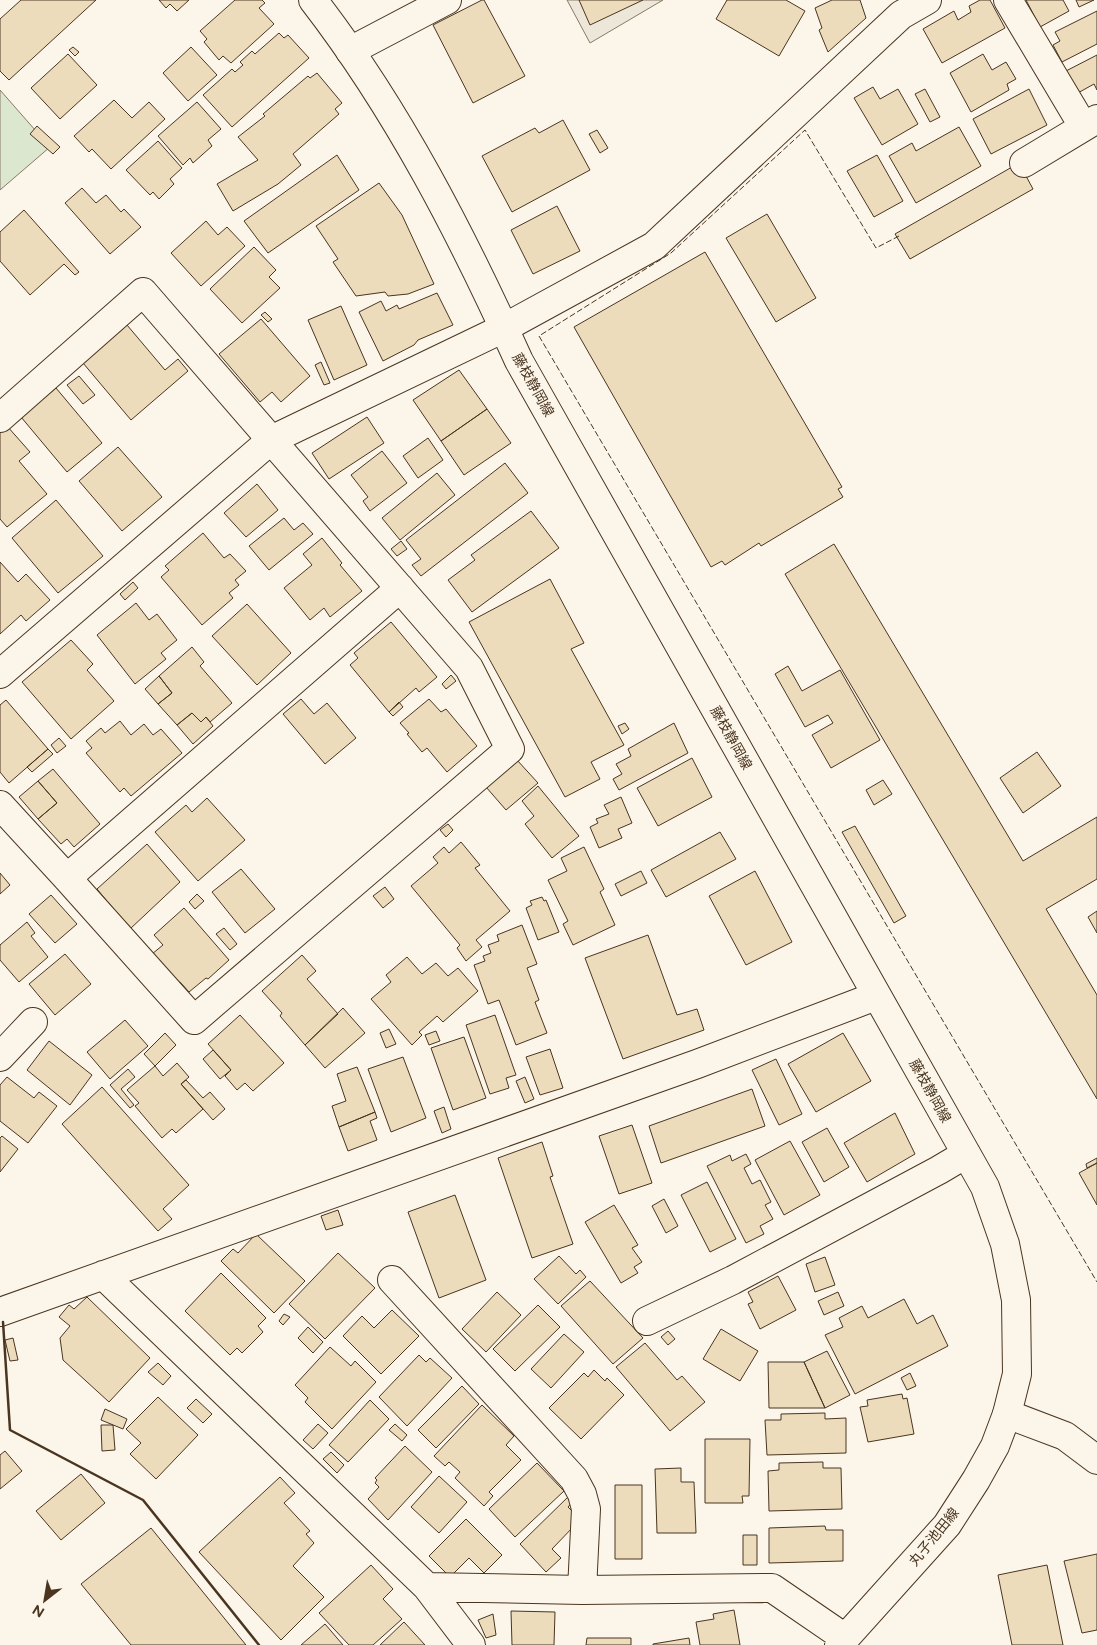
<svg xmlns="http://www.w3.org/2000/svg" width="1097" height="1645" font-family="Figtree,'Noto Sans JP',sans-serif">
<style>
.green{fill:#dce7d0;stroke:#887966}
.parking{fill:#ede7d9;stroke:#887966}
.building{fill:#ecdcbc;stroke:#4a3520}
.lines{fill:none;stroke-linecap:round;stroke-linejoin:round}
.minor-casing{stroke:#4a3520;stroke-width:30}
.major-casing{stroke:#4a3520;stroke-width:30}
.minor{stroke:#fbf6e9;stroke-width:28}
.major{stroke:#fbf6e9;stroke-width:28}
.fence{stroke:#4a3520;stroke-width:1;stroke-dasharray:6 2.5;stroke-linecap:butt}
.wall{stroke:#4a3520;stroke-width:2.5}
.labels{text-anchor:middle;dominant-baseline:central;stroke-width:4;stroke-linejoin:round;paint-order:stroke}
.street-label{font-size:14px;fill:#4a3520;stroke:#fbf6e9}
</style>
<rect width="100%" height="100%" fill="#fbf6e9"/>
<!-- green -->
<path class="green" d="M0,90L50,147L0,190Z"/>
<!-- parking -->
<path class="parking" d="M567,0H663L590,43Z"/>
<!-- building -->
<path class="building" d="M21,0H96L9,80L0,71V19Z
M159,0H189L177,11L170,4L166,8Z
M235,0H262L265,3L259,8L274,24L231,63L223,56L219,60L204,42L207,39L200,31Z
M482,0H484L525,76L473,103L433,25Z
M579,0H643L590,25Z
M727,0H786L805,11L779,56L716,19Z
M832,0H860L866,18L828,52L819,30L822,28L815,8Z
M980,0H990L1005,28L942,63L923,29L954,11L958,20L971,12L969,6Z
M1026,0H1063L1069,11L1040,27Z
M1076,0H1094L1079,7Z
M1097,11V44L1062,62L1053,45L1060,41L1055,32Z
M279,33L284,38L288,35L309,58L232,127L203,95L232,69L235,72L243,65L240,62L252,51L255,54Z
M73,47L79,52L75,56L69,50Z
M191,47L217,75L188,101L163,73Z
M68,54L97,85L60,119L31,88Z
M983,54L992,70L1006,62L1016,79L1007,84L1009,90L971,112L950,73Z
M1097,55V90L1094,84L1076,94L1064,72Z
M317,73L342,103L335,109L339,114L293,154L301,165L278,184L233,211L217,184L258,160L238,137L265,116L263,114L308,76L310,78Z
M873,87L880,99L898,89L918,124L882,145L854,98Z
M925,89L940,117L930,122L915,94Z
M1029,89L1047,125L991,154L973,119Z
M114,100L132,118L149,102L165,119L111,169L92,149L89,152L74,136Z
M197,102L221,129L208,140L212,146L193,163L190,158L183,165L158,136Z
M563,120L590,170L512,212L482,156L535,128L539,133Z
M37,126L60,147L53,154L30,134Z
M959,127L981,166L916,203L889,156L912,143L916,151Z
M597,130L608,148L600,153L589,134Z
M158,141L182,168L170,179L174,184L159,199L153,192L150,195L126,170Z
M337,155L359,190L268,253L244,221Z
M877,155L903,201L874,217L847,171Z
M1019,163L1033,189L910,259L895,234Z
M379,183L402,215L434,284L408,294L388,296L385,292L356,296L333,262L338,259L316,226Z
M82,188L96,203L106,195L121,212L124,209L141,227L110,254L65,203Z
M557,206L580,251L533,274L511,230Z
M24,210L79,272L75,275L64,264L30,295L0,261V232Z
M767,214L816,298L776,322L726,238Z
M206,221L218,235L227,227L245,246L201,286L171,253Z
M254,247L276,270L269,277L280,288L242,323L210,289Z
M705,252L842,487L838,489L843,497L761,546L759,543L725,565L722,561L711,567L574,327Z
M437,293L453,325L418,340L414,345L383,361L359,312L381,301L386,311L397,305L399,309Z
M341,306L367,365L334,380L308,320Z
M265,312L272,319L268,322L261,315Z
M261,319L310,376L281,402L272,392L260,402L219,354Z
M127,325L165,370L178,359L188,371L131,420L83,363Z
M321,362L330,383L324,385L315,365Z
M459,370L487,409L441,441L413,400Z
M79,376L95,395L83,404L67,385Z
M56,388L102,443L67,472L21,417Z
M487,409L511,443L464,475L441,441Z
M367,417L384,443L329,479L312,453Z
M7,426L30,452L19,461L47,494L7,527L0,519V432Z
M428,438L443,460L418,478L403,456Z
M118,447L162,497L122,531L79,481Z
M382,451L407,483L370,511L363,501L368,497L351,475Z
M505,463L528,493L421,576L412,565L421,559L406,540Z
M437,473L455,495L400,540L382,518Z
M257,484L278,510L246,537L224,513Z
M56,500L103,556L58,593L12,538Z
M531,511L559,548L472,612L448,580L475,560L471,555Z
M284,518L294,530L303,523L313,534L269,570L249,546Z
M203,533L224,558L230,554L246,571L235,580L239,585L229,593L233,598L202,625L161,577L169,570L165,566Z
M322,538L342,563L340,565L362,591L330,617L324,608L310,620L284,588L312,565L303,554Z
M401,541L407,549L397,556L391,549Z
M834,544L1023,861L1097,817V879L1046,909L1097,995V1099L785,574Z
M0,562L18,582L26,574L50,600L26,621L21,615L0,634Z
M550,579L584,643L571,649L624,745L591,762L600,779L565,797L469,622Z
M133,582L138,588L125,600L120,594Z
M136,603L149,620L157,614L177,640L161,653L166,659L135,684L97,635Z
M247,604L291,653L257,685L212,636Z
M391,622L437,677L419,692L416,688L389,712L350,665L358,658L354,653Z
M71,640L93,664L87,670L114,701L71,739L22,682Z
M192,647L204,662L200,666L232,703L210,722L206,717L201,722L192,713L177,725L158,704L172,693L159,676Z
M788,666L802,691L840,670L880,740L831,768L812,735L833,723L828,715L805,727L775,674Z
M451,675L456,681L446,689L442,684Z
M159,676L172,693L158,704L145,689Z
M301,699L314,714L327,703L356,738L325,764L283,714Z
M429,699L441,712L446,709L477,746L447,772L427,748L422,752L407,734L409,733L400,723Z
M6,700L48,749L9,783L0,772V705Z
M399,702L403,707L393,716L389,712Z
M192,713L201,722L206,717L213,726L193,744L177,725Z
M120,721L131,735L144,724L153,735L161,729L182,753L131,796L124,788L120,792L86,753L92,748L86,741L101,728L105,733Z
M625,723L629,729L622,734L618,726Z
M674,723L688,753L619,790L613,779L622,774L616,764L631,756L628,749Z
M59,738L66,746L57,753L51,745Z
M48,749L53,754L32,772L27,767Z
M1037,752L1061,786L1023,813L1000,778Z
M692,758L712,797L658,826L637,788Z
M517,760L538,783L506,810L486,787Z
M53,769L100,824L74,847L67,839L61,844L38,819L57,803L38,781Z
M883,780L892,794L874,805L866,790Z
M38,781L57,803L38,819L19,797Z
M538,786L579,836L552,858L525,824L534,816L522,801Z
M621,797L632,823L618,829L622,838L599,848L590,827L598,823L596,819L609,814L604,805Z
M207,798L245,840L198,881L155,832L186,805L192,812Z
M448,824L453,830L446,837L440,830Z
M855,826L906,916L894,923L842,832Z
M720,832L736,859L666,897L651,870Z
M461,842L480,865L475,868L510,911L476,940L482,947L466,961L457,948L460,945L411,886L438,863L433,857L444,847L449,853Z
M147,844L180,882L130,929L97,889Z
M584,847L604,889L600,892L615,925L573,945L563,924L568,921L548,880L567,871L561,858Z
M241,869L275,909L245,933L212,892Z
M641,871L647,883L621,896L615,884Z
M755,871L792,942L746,965L709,896Z
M0,873L10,885L0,894Z
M385,887L394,899L383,908L373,896Z
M197,894L204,901L195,909L189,902Z
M51,895L77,924L55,943L29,914Z
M542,897L544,901L546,900L559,932L538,940L526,908L532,905L530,901Z
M184,908L229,960L208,979L206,978L189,992L180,982L178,983L152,954L163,945L154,935Z
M1097,911V933L1088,917Z
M27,922L35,933L31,936L48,957L19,982L0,960V945Z
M522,925L537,964L527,968L539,1000L535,1002L547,1033L516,1045L499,1000L488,1004L474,965L485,961L483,956L491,953L488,945L499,941L497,935Z
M224,928L237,944L230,950L216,934Z
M648,935L677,1015L697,1009L704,1030L623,1059L585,958Z
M65,954L91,984L55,1015L29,984Z
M302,955L316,971L307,979L338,1014L305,1045L280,1016L282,1013L262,991Z
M407,957L422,974L436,963L448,976L458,968L478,991L443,1022L437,1016L419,1032L422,1035L412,1045L371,999L391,982L386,975Z
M343,1008L365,1033L325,1068L305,1045Z
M240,1015L284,1063L253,1091L245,1083L237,1090L225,1076L231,1070L208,1044Z
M495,1015L516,1075L506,1078L509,1088L490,1094L466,1025Z
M125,1020L148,1046L110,1079L87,1052Z
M389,1029L396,1044L386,1048L380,1033Z
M436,1031L440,1041L429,1045L425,1035Z
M165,1033L176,1045L155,1066L144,1054Z
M843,1033L871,1081L816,1112L788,1064Z
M464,1037L486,1098L453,1110L431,1048Z
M49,1041L92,1075L70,1105L27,1070Z
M550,1049L563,1088L540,1095L526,1057Z
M213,1050L231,1070L220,1079L203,1059Z
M403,1057L426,1118L391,1132L368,1069Z
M776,1059L802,1114L779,1125L752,1070Z
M177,1063L189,1077L181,1084L203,1109L176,1133L172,1129L162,1138L135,1106L139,1103L127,1090L155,1066L163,1076Z
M357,1067L375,1112L339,1127L332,1106L346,1101L337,1074Z
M128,1069L135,1077L121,1089L134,1105L130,1108L110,1085Z
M7,1077L34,1098L39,1092L57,1106L28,1143L0,1121V1085Z
M525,1077L534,1099L525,1103L516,1081Z
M186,1080L203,1098L210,1092L225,1109L213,1120L181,1084Z
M102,1087L189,1185L163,1209L172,1219L158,1231L62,1124Z
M752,1089L765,1126L661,1163L649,1126Z
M444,1107L451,1129L442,1133L434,1111Z
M375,1112L377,1118L370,1121L377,1140L348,1151L339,1127Z
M895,1113L915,1154L867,1182L844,1143Z
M632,1125L652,1183L619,1194L599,1136Z
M827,1128L849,1167L824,1182L802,1142Z
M2,1136L18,1149L0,1172V1138Z
M790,1141L820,1195L784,1215L755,1160Z
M542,1142L553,1176L550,1177L573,1244L532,1258L498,1158Z
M746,1154L751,1164L744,1168L752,1184L760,1180L771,1202L765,1205L773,1219L760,1226L764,1234L746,1243L707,1166L730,1155L732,1161Z
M1097,1158V1163L1087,1168L1086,1164Z
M1097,1163V1205L1079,1173Z
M707,1182L736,1239L710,1252L681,1195Z
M455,1195L486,1280L439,1298L408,1212Z
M664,1199L678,1226L666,1233L652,1206Z
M614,1205L638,1245L632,1248L642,1262L634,1267L638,1273L621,1283L585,1222Z
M338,1210L343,1225L326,1230L321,1216Z
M256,1234L305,1281L274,1313L221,1261L233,1249L238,1253Z
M338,1253L375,1288L325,1339L289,1304Z
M559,1256L576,1274L580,1270L586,1277L558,1304L534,1279Z
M825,1257L835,1285L815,1292L806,1264Z
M221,1273L266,1318L258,1326L263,1332L242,1353L237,1348L230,1355L185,1311Z
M778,1276L796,1310L760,1329L748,1304L753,1302L748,1292Z
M590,1281L643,1338L613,1364L561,1306Z
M497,1292L521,1315L486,1352L462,1329Z
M838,1292L844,1306L824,1315L818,1301Z
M87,1297L150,1358L109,1402L63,1360L60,1338L70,1326L59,1317L69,1305L74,1309Z
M904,1299L917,1324L933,1315L948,1346L855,1394L825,1335L843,1327L839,1318L862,1306L868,1318Z
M538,1305L560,1327L515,1371L493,1349Z
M392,1310L419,1336L381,1374L343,1336L362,1316L374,1328Z
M284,1314L290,1317L283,1325L279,1321Z
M308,1327L323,1342L313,1353L298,1338Z
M721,1329L758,1351L740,1381L703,1359Z
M668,1331L675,1339L668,1345L661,1337Z
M564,1334L584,1352L551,1388L531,1369Z
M13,1338L18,1360L10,1361L5,1340Z
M645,1343L677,1380L682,1376L705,1402L670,1431L616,1367Z
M330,1347L351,1366L355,1361L376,1382L332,1429L305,1402L308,1398L295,1385Z
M827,1351L850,1395L825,1408L804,1362Z
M419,1355L426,1362L430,1358L452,1378L407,1426L379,1397Z
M768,1362H804L825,1408H769Z
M158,1363L171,1376L163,1385L148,1372Z
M594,1370L605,1381L607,1378L624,1395L581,1439L549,1408L584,1373L588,1377Z
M910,1373L916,1386L907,1390L901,1378Z
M462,1386L479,1404L436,1448L418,1430Z
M902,1394L903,1399L907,1398L914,1434L868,1442L860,1407L868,1406L867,1400Z
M158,1397L198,1435L156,1479L130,1454L141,1443L126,1429Z
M196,1399L212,1414L203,1423L187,1408Z
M370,1400L389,1419L348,1462L329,1445Z
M482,1405L514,1436L506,1445L521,1460L489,1492L493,1496L484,1506L455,1478L460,1472L449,1462L445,1466L434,1456Z
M105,1409L127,1419L123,1429L101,1420Z
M825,1413V1419L846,1418V1453L767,1455L765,1420H781V1414Z
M318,1424L328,1433L313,1449L303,1440Z
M395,1424L407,1435L402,1441L389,1430Z
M101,1425H113L115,1450L102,1451Z
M705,1439H750L749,1496H742L743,1503H705Z
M405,1446L432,1472L388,1520L368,1499L379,1487L375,1483L377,1480L375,1478Z
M5,1451L22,1471L0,1489V1455Z
M331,1452L344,1465L337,1473L323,1459Z
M823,1462V1468H841L842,1509L769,1511L768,1471L779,1470V1463Z
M537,1463L564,1491L515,1537L489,1509Z
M681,1468V1482H694L696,1533H657L655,1469Z
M81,1474L105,1503L61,1540L36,1511Z
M439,1476L467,1502L439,1533L411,1507Z
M280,1477L295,1493L284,1503L310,1531L306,1534L314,1543L293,1566L324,1597L281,1640L199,1552Z
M615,1485H642V1559H615Z
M571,1494L575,1499L568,1507L576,1515L571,1519L576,1524L552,1549L561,1558L546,1572L520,1544Z
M466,1519L502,1555L484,1573L469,1558L450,1577L429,1556Z
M825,1526L826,1530H843V1561L769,1563V1528Z
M151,1528L246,1645H131L81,1584Z
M743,1535H757V1565H743Z
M1097,1554V1630L1082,1633L1064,1561Z
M371,1565L393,1589L383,1599L402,1619L373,1645H349L319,1613Z
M1047,1565L1063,1645H1012L998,1575Z
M734,1610L740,1645H700L696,1622L714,1619L713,1614Z
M511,1611L555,1612L554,1645H512Z
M493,1614L496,1635L486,1638L478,1620Z
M404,1622L425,1645H380Z
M325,1624L343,1645H301Z
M587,1638H631V1645H586Z
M689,1638L690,1645H653V1644Z"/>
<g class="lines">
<!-- minor casing -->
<g class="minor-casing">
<path id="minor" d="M1008,0L1083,126
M350,51L447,0
M1024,163L1097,119
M0,418L143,292L469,668L510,749L194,1020L67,878L0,805
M0,674L271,440L504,328L654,246L901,15L927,0
M67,878L400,588
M0,1057L33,1022
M103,1275L427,1587L471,1645
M392,1280L574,1479L582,1494L586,1509L582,1590
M0,1312L697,1064L876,996
M647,1321L733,1280L939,1170L966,1154
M427,1587L582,1590L772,1588L845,1638
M839,1645L947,1525L976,1480L995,1446L1007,1414"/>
</g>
<!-- major casing -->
<g class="major-casing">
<path id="major" d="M313,0C398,110 462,235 519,361L985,1187L1005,1244L1016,1300L1017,1374L1007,1414L1065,1436L1097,1460"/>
</g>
<!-- minor -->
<use href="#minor" class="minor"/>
<!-- major -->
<use href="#major" class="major"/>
<!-- fence -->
<path class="fence" d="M899,236L876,248L805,130L671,253L539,336L1097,1282"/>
<!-- wall -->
<path class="wall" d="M3,1322L10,1430L143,1500L259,1645"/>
</g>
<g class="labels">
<!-- street labels -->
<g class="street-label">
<text transform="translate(533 385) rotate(61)">藤枝静岡線</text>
<text transform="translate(731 738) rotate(61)">藤枝静岡線</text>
<text transform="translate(930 1091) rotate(61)">藤枝静岡線</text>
<text transform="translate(934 1537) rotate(-51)">丸子池田線</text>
</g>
</g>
<!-- north arrow -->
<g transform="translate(45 1600) rotate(211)" stroke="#fbf6e9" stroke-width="4" paint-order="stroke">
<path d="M0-4L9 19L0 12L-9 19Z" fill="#4a3520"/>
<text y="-8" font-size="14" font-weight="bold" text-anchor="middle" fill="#4a3520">N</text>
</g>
</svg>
